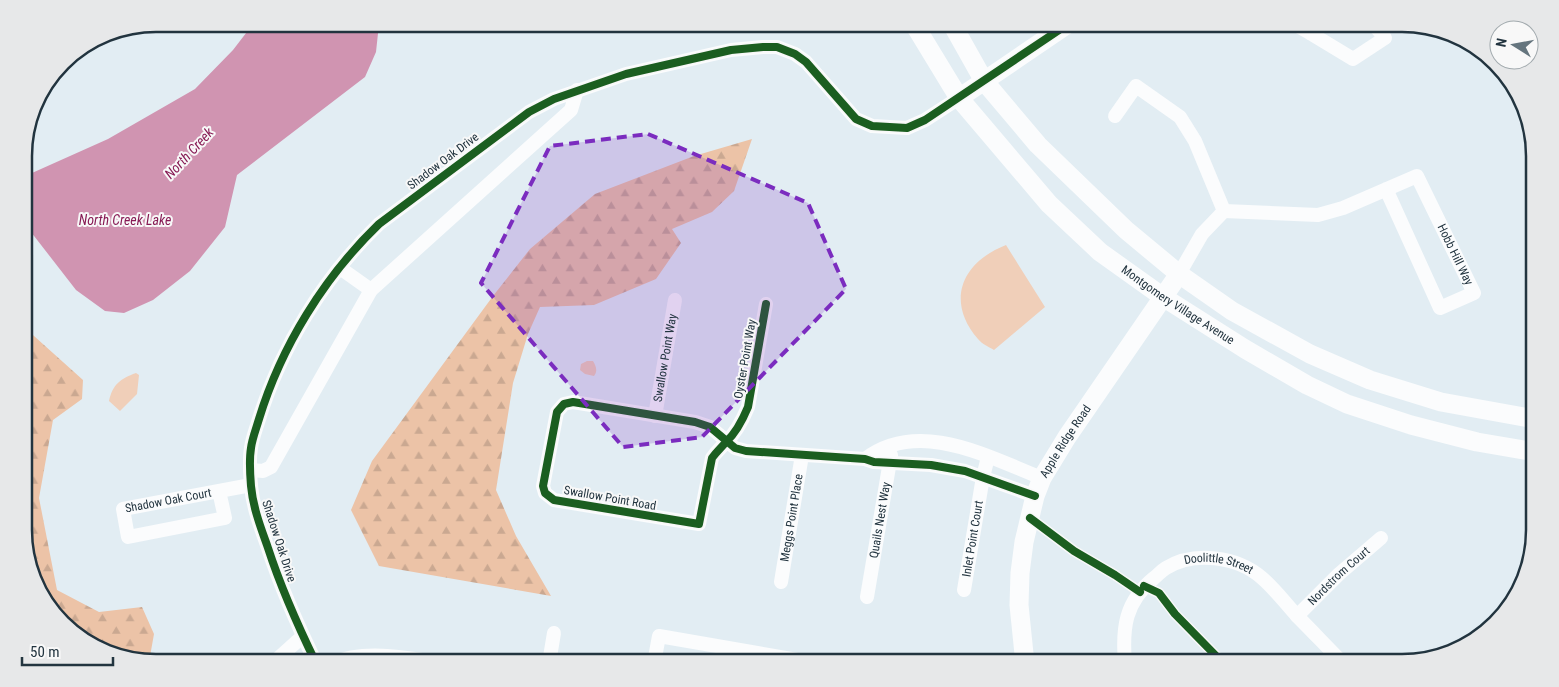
<svg xmlns="http://www.w3.org/2000/svg" width="1559" height="687" font-family="'Roboto Condensed',sans-serif">
<style>
.forest{fill:url(#forest-firs)}
.park{fill:#f0cfb9}
.water{fill:#d094b1}
.lines{fill:none;stroke-linecap:round;stroke-linejoin:round}
.street{stroke:#fbfcfd;stroke-width:14}
.secondary{stroke:#fbfcfd;stroke-width:19}
.cycleway-casing{stroke:#f8f8f8;stroke-width:11}
.cycleway{stroke:#1b5e20;stroke-width:8}
.marked{fill:#7b2cbf;fill-opacity:0.2;stroke:#7b2cbf;stroke-width:4;stroke-dasharray:10 6;stroke-linejoin:round}
.labels{text-anchor:middle;dominant-baseline:central;stroke-width:4;stroke-linejoin:round;paint-order:stroke}
.street-label{font-size:12px;fill:#22343f;stroke:#f8f8f8}
.water-label{font-size:14px;font-style:italic;fill:#871a54;stroke:#f8f8f8}
.rim{fill:none;stroke:#22343f;stroke-width:2.5}
</style>
<defs>
<pattern id="forest-firs" width="22" height="20" patternUnits="userSpaceOnUse" patternTransform="scale(1.25)"><rect width="22" height="20" fill="#ecc3a7"/><path d="M5 1l3.5 6h-7zM16 11l3.5 6h-7z" fill="#caa891"/></pattern>
</defs>
<rect width="100%" height="100%" fill="#e2edf3"/>
<!-- forest -->
<path class="forest" d="M752,139L734,191L712,212L672,229L681,243L656,279L594,305L540,307L528,334L513,383L496,490L516,536L551,596L379,566L351,510L372,461L493,296L530,249L595,194L694,156Z
M24,327L83,380L82,399L53,420L39,498L57,590L99,612L142,607L154,634L149,662L106,653L51,611L25,548Z"/>
<!-- park -->
<path class="park" d="M1006,245L1045,307L994,350C989,347 982,344 978,339C945,301 962,262 1006,245Z
M587,361H593C596,366 598,371 594,376L585,374L580,370L581,364Z
M136,373L139,375L137,394L120,411L109,401C113,384 120,379 136,373Z"/>
<!-- water -->
<path class="water" d="M253,24H379L376,52L365,77L237,175L225,227L190,271L153,300L124,313L105,311L76,290L24,223V180L32,173L108,139L195,89L233,50Z"/>
<g class="lines">
<!-- street -->
<g class="street">
<path d="M1294,24L1310,33L1317,24"/>
<path d="M1310,33L1353,59L1385,38L1373,24"/>
<path d="M1115,116L1136,86L1180,117L1195,141L1224,211"/>
<path id="s1" d="M1224,211L1318,215L1343,208L1417,176L1474,293L1440,308L1386,189"/>
<path d="M340,268L371,290"/>
<path d="M1179,274L1202,234L1224,211"/>
<path d="M766,304L748,407C743,419 736,433 726,442C721,448 717,451 712,458L699,524L554,500L545,493L543,486L557,412L564,404L573,402L695,422L710,427L735,448L746,451L865,459L874,462L931,465L965,471L1035,496"/>
<path id="s2" d="M655,416L675,300"/>
<path d="M865,459C919,418 988,457 1042,478"/>
<path d="M250,470L263,471L271,467L371,290L571,110L577,90"/>
<path id="s3" d="M219,491L225,518L128,537L123,509L251,485"/>
<path id="s4" d="M781,582L802,455"/>
<path id="s5" d="M964,590L983,477L988,457"/>
<path id="s6" d="M867,597L891,455"/>
<path id="s7" d="M1297,616L1339,574L1381,538"/>
<path d="M273,663L303,636"/>
<path d="M316,663C298,626 281,588 268,548C261,528 253,508 251,486C250,474 249,460 251,448C252,439 256,429 259,419C281,347 324,277 379,224L529,112L554,99L626,74L731,50L763,47H777L795,54L806,62L856,119L872,126L907,128L925,120L959,98"/>
<path d="M335,663C361,649 413,658 441,663"/>
<path d="M549,663L554,633"/>
<path d="M654,663L659,636L803,661L802,663"/>
<path id="s8" d="M1125,663C1122,628 1125,602 1154,578C1158,575 1161,571 1166,568C1194,551 1237,556 1262,578C1275,589 1286,604 1298,617C1313,632 1328,648 1343,663"/>
</g>
<!-- secondary -->
<g class="secondary">
<path id="s9" d="M914,24L959,98L1049,204L1100,252L1163,297L1245,349L1307,385L1347,404L1411,425L1477,442L1535,452"/>
<path d="M952,24L984,81L1038,145L1126,230L1179,274L1232,311L1310,354L1370,380L1441,402L1535,419"/>
<path d="M959,98L1068,24"/>
<path id="s10" d="M1027,663L1024,654L1019,605L1020,573L1024,542L1035,496L1042,478L1067,437L1179,274"/>
</g>
<!-- cycleway casing -->
<g class="cycleway-casing">
<path id="cycleway" d="M766,304L748,407C743,419 736,433 726,442C721,448 717,451 712,458L699,524L554,500L545,493L543,486L557,412L564,404L573,402L695,422L710,427L735,448L746,451L865,459L874,462L931,465L965,471L1035,496
M1030,518L1074,551L1115,575L1140,592
M1144,586L1159,593L1175,614L1223,663
M316,663C298,626 281,588 268,548C261,528 253,508 251,486C250,474 249,460 251,448C252,439 256,429 259,419C281,347 324,277 379,224L529,112L554,99L626,74L731,50L763,47H777L795,54L806,62L856,119L872,126L907,128L925,120L1068,24"/>
</g>
<!-- cycleway -->
<use href="#cycleway" class="cycleway"/>
</g>
<!-- marked area -->
<path class="marked" d="M648,134L808,203L846,289L702,437L623,447L481,283L550,146Z"/>
<g class="labels">
<!-- street labels -->
<g class="street-label">
<text transform="translate(443 161) rotate(-37)">Shadow Oak Drive</text>
<text stroke="none"><textPath href="#s1" startOffset="288">Hobb Hill Way</textPath></text>
<text stroke="none"><textPath href="#s9" startOffset="390">Montgomery Village Avenue</textPath></text>
<text stroke="none"><textPath href="#s2" startOffset="59">Swallow Point Way</textPath></text>
<text transform="translate(745 359) rotate(-80)">Oyster Point Way</text>
<text stroke="none"><textPath href="#s10" startOffset="232">Apple Ridge Road</textPath></text>
<text transform="translate(610 498) rotate(10)">Swallow Point Road</text>
<text stroke="none"><textPath href="#s3" startOffset="201">Shadow Oak Court</textPath></text>
<text stroke="none"><textPath href="#s4" startOffset="65">Meggs Point Place</textPath></text>
<text stroke="none"><textPath href="#s6" startOffset="78">Quails Nest Way</textPath></text>
<text stroke="none"><textPath href="#s5" startOffset="52">Inlet Point Court</textPath></text>
<text transform="translate(279 541) rotate(72)">Shadow Oak Drive</text>
<text stroke="none"><textPath href="#s8" startOffset="165">Doolittle Street</textPath></text>
<text stroke="none"><textPath href="#s7" startOffset="58">Nordstrom Court</textPath></text>
</g>
<!-- water labels -->
<g class="water-label">
<text transform="translate(189 153) rotate(-47)">North Creek</text>
<text x="125" y="220">North Creek Lake</text>
</g>
</g>
<!-- crop -->
<path d="M0 0H1559V687H0ZM156 32H1402A124 124 0 0 1 1526 156V530A124 124 0 0 1 1402 654H156A124 124 0 0 1 32 530V156A124 124 0 0 1 156 32Z" fill="#e7e8e9" fill-rule="evenodd"/>
<path class="rim" d="M156 32H1402A124 124 0 0 1 1526 156V530A124 124 0 0 1 1402 654H156A124 124 0 0 1 32 530V156A124 124 0 0 1 156 32Z"/>
<!-- north arrow -->
<g transform="translate(1514 45) rotate(281)"><circle r="24" fill="#f8f8f8" stroke="#a2aaae"/>
<path d="M0-4L9 19L0 12L-9 19Z" fill="#65757e"/>
<text y="-8" font-size="14" font-weight="bold" text-anchor="middle" fill="#22343f">N</text>
</g>
<!-- scale -->
<path d="M22 657v8h91v-8" fill="none" stroke="#22343f" stroke-width="2.5"/>
<text x="30" y="657" font-size="15" fill="#22343f" stroke="#f8f8f8" stroke-width="4" paint-order="stroke">50 m</text>
</svg>
